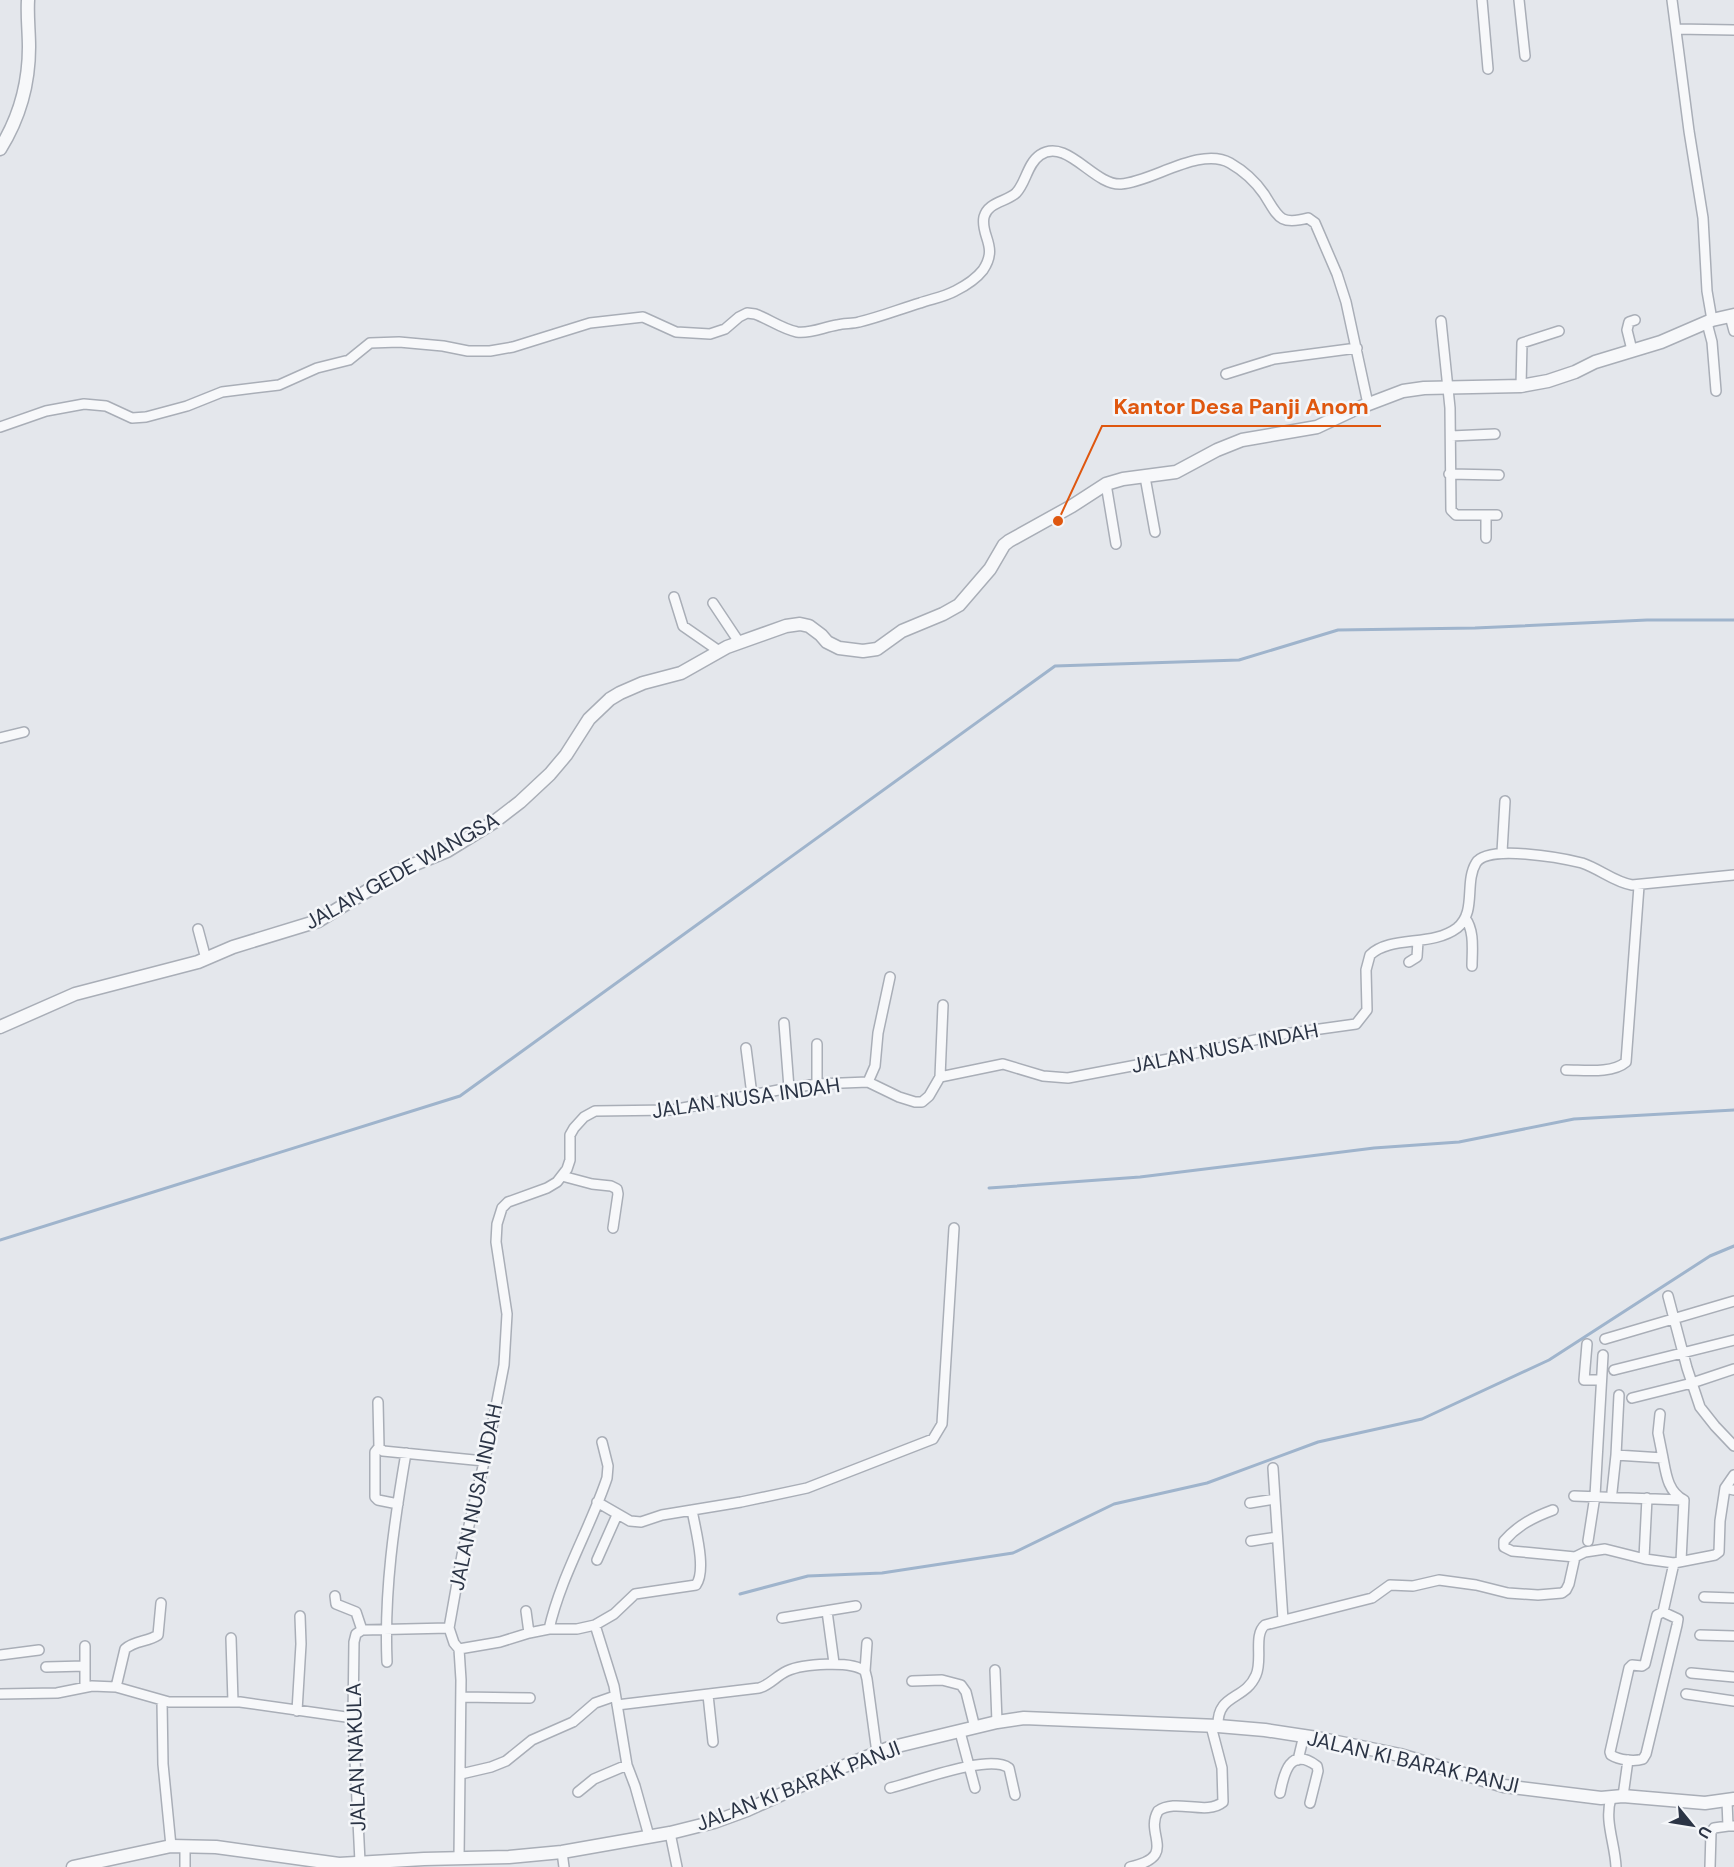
<svg xmlns="http://www.w3.org/2000/svg" width="1734" height="1867" font-family="'DM Sans',sans-serif">
<style>
.lines{fill:none;stroke-linecap:round;stroke-linejoin:round}
.stream{stroke:#9fb4cc;stroke-width:3}
.minor-casing{stroke:#a9aeb7;stroke-width:12}
.tertiary-casing{stroke:#a9aeb7;stroke-width:15}
.minor{stroke:#f7f8fa;stroke-width:9}
.tertiary{stroke:#f7f8fa;stroke-width:12}
.labels{text-anchor:middle;dominant-baseline:central;stroke-width:5;stroke-linejoin:round;paint-order:stroke}
.street-label{font-size:21px;fill:#2b3445;stroke:#f4f6f9}
.leader{fill:none;stroke:#df570f;stroke-width:2}
.callout-dot{fill:#df570f;stroke:#f4f6f9;stroke-width:2}
.callout-label{font-size:22px;text-anchor:middle;font-weight:bold;fill:#df570f;stroke:#f4f6f9;stroke-width:5;stroke-linejoin:round;paint-order:stroke}
</style>
<rect width="100%" height="100%" fill="#e4e7ec"/>
<g class="lines">
<!-- stream -->
<path class="stream" d="M989,1188L1140,1177L1374,1148L1459,1142L1574,1119L1734,1110
M0,1240L460,1096L1055,666L1239,660L1338,630L1475,628L1647,620H1734
M740,1594L808,1576L882,1573L1013,1553L1114,1504L1207,1483L1318,1442L1422,1419L1549,1360L1710,1256L1734,1246"/>
<!-- minor casing -->
<g class="minor-casing">
<path id="minor" d="M1482,0L1488,69
M1519,0L1525,56
M1672,0L1689,131L1703,218L1707,291L1712,320
M1676,29L1734,30
M1730,316L1734,331
M1441,321L1450,408L1451,510L1456,515H1497
M1707,323L1712,342L1716,391
M1632,350L1627,330L1629,322L1635,320
M1226,374L1274,359L1357,348
M1521,386L1522,343L1559,331
M0,427L46,411L84,404L106,406L132,418L146,417L187,406L222,392L279,385L317,368L349,360L370,343L399,342L443,346L468,351H490L513,347L590,323L643,317L676,332L710,334L725,329L739,317L747,313L755,314C769,319 782,329 797,332C810,334 824,327 837,325C844,323 852,324 859,322C880,317 900,309 920,303C931,299 944,297 955,291C965,286 976,279 983,270C999,246 980,236 984,217C988,202 1006,202 1016,193C1026,183 1027,164 1040,155C1067,137 1094,186 1121,184C1152,182 1200,146 1230,163C1244,171 1255,181 1264,194C1278,216 1279,226 1308,218L1315,223L1337,274L1346,302L1368,404
M1451,436L1495,434
M1449,474L1499,475
M1145,477L1155,532
M1106,484L1116,544
M1486,538V515
M674,597L683,626L719,651
M713,603L739,642
M0,738L24,732
M1502,852L1505,801
M1465,918C1475,931 1472,951 1472,966
M198,929L206,959
M1409,962L1417,957L1418,941
M784,1023L789,1088
M746,1048L752,1095
M1566,1070C1584,1070 1612,1074 1626,1062L1639,886
M940,1077L943,1005
M868,1082L875,1066L878,1033L890,977
M817,1084V1044
M562,1176L592,1184L611,1186L617,1189L618,1194L613,1228
M1668,1296L1687,1368L1700,1407L1715,1426L1734,1446
M1605,1339L1734,1301
M1587,1344L1584,1380H1601
M1614,1370L1734,1340
M1619,1395L1616,1455L1663,1458C1666,1474 1668,1492 1684,1500L1681,1561
M1632,1398L1692,1383L1734,1369
M378,1402L379,1447L383,1451L484,1461
M1660,1414L1658,1433L1663,1458
M379,1447L375,1452V1497L378,1500L398,1504
M1273,1468L1283,1620
M1725,1488L1734,1475
M1612,1492L1616,1455
M1574,1496L1682,1500
M597,1502L630,1521L641,1522L662,1515L741,1502L807,1488L933,1439L942,1424L954,1228
M1250,1503L1275,1499
M1553,1510C1534,1517 1518,1525 1504,1541V1547L1512,1551L1575,1557L1585,1552L1605,1549L1645,1559L1674,1563L1715,1555L1719,1552L1720,1521L1725,1488L1734,1490
M1251,1541L1277,1537
M1588,1541L1595,1496L1603,1355
M1644,1558L1647,1498
M597,1560L617,1515
M335,1596L336,1604L356,1612L362,1630
M1704,1597L1734,1598
M526,1611L529,1633
M827,1611L834,1663
M1663,1612L1678,1619L1677,1625L1646,1754L1643,1759C1634,1762 1619,1760 1611,1755L1610,1752L1629,1668L1632,1665L1642,1666L1645,1664L1657,1615L1663,1612L1674,1563
M782,1618L856,1606
M595,1625L614,1686L627,1765L635,1786L649,1836
M549,1629C561,1576 590,1529 607,1478L608,1466L602,1442
M1700,1635L1734,1636
M231,1638L233,1702
M85,1646V1687
M459,1649L500,1642L529,1633L549,1629H577L595,1625L614,1614L635,1594L696,1585C707,1570 695,1528 692,1510
M0,1655L39,1650
M387,1662C384,1591 394,1523 406,1453
M46,1667L85,1666
M995,1670L997,1722
M865,1671L867,1643
M1691,1673L1734,1677
M912,1681L942,1680L961,1685L966,1692L975,1728
M116,1687L125,1649C135,1640 148,1642 158,1635L161,1603
M0,1694L57,1693L92,1686L116,1687L169,1702H240L353,1718
M1686,1694L1734,1701
M708,1695L713,1742
M461,1697L530,1698
M162,1701L163,1764L171,1846
M617,1705L759,1688C770,1685 776,1676 787,1671C802,1664 851,1660 865,1671L867,1679L877,1753
M297,1711L301,1644L300,1616
M1218,1726C1217,1693 1245,1701 1256,1675C1263,1660 1253,1635 1265,1625L1372,1598L1390,1585L1413,1586L1439,1580L1476,1585L1508,1593L1538,1595L1562,1593L1566,1590L1569,1584L1575,1557
M960,1732L975,1788
M1298,1760L1304,1735
M461,1774L491,1767L506,1761L532,1740L573,1722L595,1703L615,1696
M890,1788C916,1782 989,1753 1009,1768L1015,1795
M578,1792L594,1779L627,1765
M1280,1793C1284,1773 1290,1746 1317,1766L1318,1771L1310,1803
M1623,1796L1628,1760
M1611,1798C1604,1821 1615,1843 1616,1867
M1727,1801L1728,1826H1734
M670,1833L677,1867
M185,1846V1867
M562,1852L564,1867
M459,1858L461,1680L459,1649L454,1643L449,1628L462,1555L490,1437L504,1365L507,1314L496,1242L497,1224L502,1208L508,1202L547,1188L557,1182L567,1169L570,1160V1135L574,1128L584,1117L595,1111L672,1110L789,1088L817,1084L868,1082L899,1097L915,1102H922L929,1096L940,1077L1003,1064L1043,1076L1068,1078L1174,1058L1277,1035L1356,1024L1367,1010L1366,970L1370,955C1391,935 1432,947 1457,928C1477,912 1464,883 1476,863C1487,844 1562,858 1582,863C1600,869 1614,882 1632,885L1734,875
M360,1862L353,1718L354,1642L356,1634L362,1630L449,1628
M1130,1867C1179,1856 1144,1835 1158,1811C1176,1798 1206,1816 1223,1802L1222,1768L1211,1726
M1710,1867L1711,1832L1714,1828L1728,1826"/>
</g>
<!-- tertiary casing -->
<g class="tertiary-casing">
<path id="tertiary" d="M0,149C20,117 29,84 29,47C29,31 27,16 28,0
M0,1027L75,994L198,962L233,947L318,921L403,869L447,851L494,822L520,802L550,774L566,755L589,719L610,699L620,693L643,683L681,673L727,647L786,626L800,624L809,626L821,635L827,642L839,648L863,651L877,649L902,631L943,614L959,605L990,569L1004,545L1009,541L1072,506L1106,484L1123,479L1176,472L1217,450L1242,440L1317,427L1353,410L1403,391L1424,388L1521,386L1548,381L1575,372L1595,362L1661,342L1712,320L1734,315
M73,1867L171,1846L216,1847L339,1864L424,1859L509,1857L562,1852L670,1833L714,1822L747,1810L837,1769L889,1748L997,1722L1024,1718L1218,1726L1265,1730L1317,1738L1400,1755L1504,1786L1601,1798L1623,1796L1705,1803L1734,1799"/>
</g>
<!-- minor -->
<use href="#minor" class="minor"/>
<!-- tertiary -->
<use href="#tertiary" class="tertiary"/>
</g>
<g class="labels">
<!-- street labels -->
<g class="street-label">
<text transform="translate(402 871) rotate(-29)">JALAN GEDE WANGSA</text>
<text transform="translate(1225 1048) rotate(-11)">JALAN NUSA INDAH</text>
<text transform="translate(746 1098) rotate(-8)">JALAN NUSA INDAH</text>
<text transform="translate(476 1497) rotate(-78)">JALAN NUSA INDAH</text>
<text transform="translate(356 1757) rotate(-92)">JALAN NAKULA</text>
<text transform="translate(1413 1762) rotate(13)">JALAN KI BARAK PANJI</text>
<text transform="translate(798 1786) rotate(-21)">JALAN KI BARAK PANJI</text>
</g>
</g>
<!-- callouts -->
<path class="leader" d="M1058 521L1102 426H1381"/>
<circle class="callout-dot" cx="1058" cy="521" r="6"/>
<g class="callout-label">
<text x="1241" y="414">Kantor Desa Panji Anom</text>
</g>
<!-- north arrow -->
<g transform="translate(1692 1825) rotate(120)" stroke="#f4f6f9" stroke-width="4.5" paint-order="stroke">
<path d="M0-4.5L10 22L0 15L-10 22Z" fill="#2b3445"/>
<text y="-9" font-size="16" font-weight="bold" text-anchor="middle" fill="#2b3445">U</text>
</g>
</svg>
